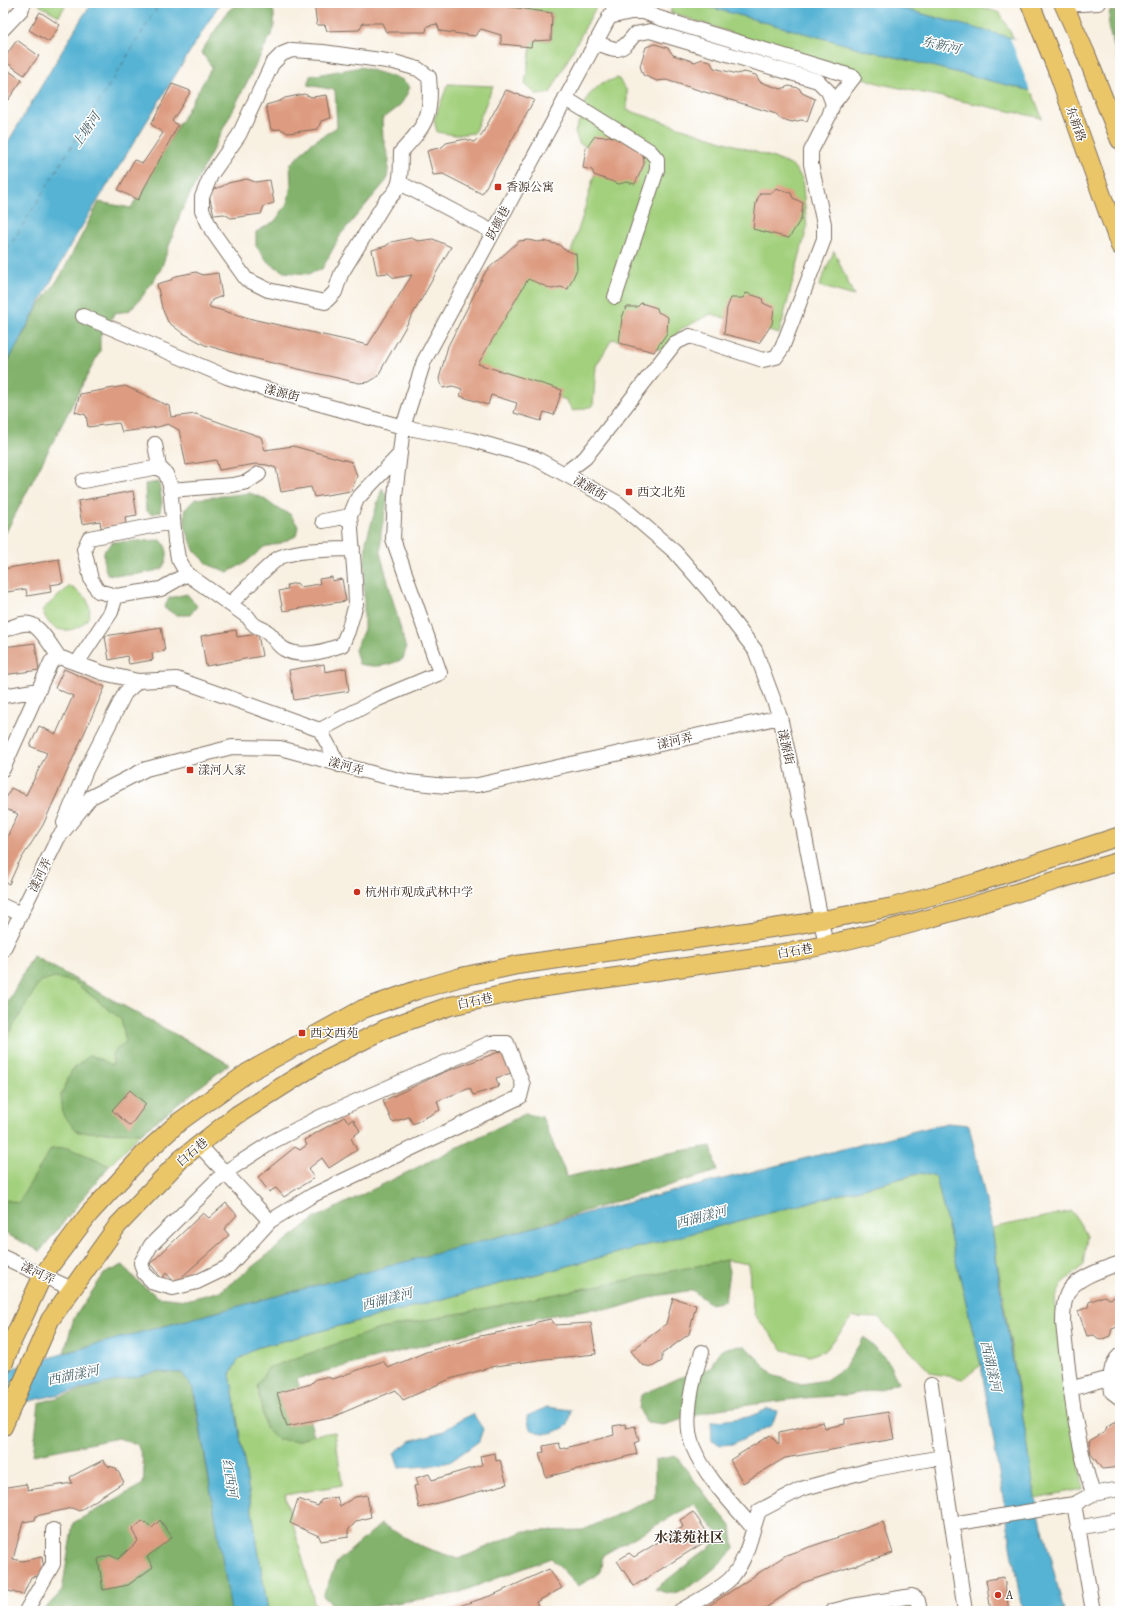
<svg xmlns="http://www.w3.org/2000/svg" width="1123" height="1614" font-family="Alegreya,'Noto Serif SC',serif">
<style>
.green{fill:#a3d07d;stroke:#6f7d4e}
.forest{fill:#82b26c;stroke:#5e6e45}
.water{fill:#56b3d4;stroke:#486e79}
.pier{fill:#f8f0e1}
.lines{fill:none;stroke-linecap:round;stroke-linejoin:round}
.ferry{stroke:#466167;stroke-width:1;stroke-dasharray:5 4;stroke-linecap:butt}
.building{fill:#dd9c81}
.minor-casing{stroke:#7d6f62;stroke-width:16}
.major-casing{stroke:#7d6f62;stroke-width:20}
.minor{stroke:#fff;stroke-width:14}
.major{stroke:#ebc669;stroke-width:18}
.poi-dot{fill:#c8321e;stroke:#fff;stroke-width:1.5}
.labels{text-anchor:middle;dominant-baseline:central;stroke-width:3;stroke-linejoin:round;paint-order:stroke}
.street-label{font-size:12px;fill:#3b2a1e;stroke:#fff}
.poi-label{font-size:12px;fill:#3b2a1e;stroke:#fff;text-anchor:start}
.water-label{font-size:13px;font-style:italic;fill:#466167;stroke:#fff}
.quarter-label{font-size:14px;font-weight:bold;fill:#3b2a1e;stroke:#fff}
</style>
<rect width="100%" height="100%" fill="#fff"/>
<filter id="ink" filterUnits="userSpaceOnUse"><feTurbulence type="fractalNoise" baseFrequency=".025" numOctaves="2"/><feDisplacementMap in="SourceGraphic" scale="8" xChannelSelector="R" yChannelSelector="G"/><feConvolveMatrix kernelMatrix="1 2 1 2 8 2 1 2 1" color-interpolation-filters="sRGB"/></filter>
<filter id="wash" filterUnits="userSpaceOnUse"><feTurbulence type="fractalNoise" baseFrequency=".012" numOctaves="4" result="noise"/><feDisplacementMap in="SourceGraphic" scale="16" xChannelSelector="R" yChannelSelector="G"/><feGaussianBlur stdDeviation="0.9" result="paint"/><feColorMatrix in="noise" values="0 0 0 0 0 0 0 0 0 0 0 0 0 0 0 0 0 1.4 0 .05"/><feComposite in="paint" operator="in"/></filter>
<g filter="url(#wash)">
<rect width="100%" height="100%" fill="#f8f0e1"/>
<!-- green -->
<path class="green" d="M40,3H67L59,16L39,5Z
M484,3H595V9L550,93L536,94L525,84L532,41L551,40L552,13Z
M674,3H716L1031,89L1042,118L881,84L670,12Z
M882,3H969L1000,13L1014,39Z
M618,78L627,91V110L774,158L793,166L802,178L807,228L779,334L711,314L681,329L662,350L612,339L596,366L593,406L573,411L566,400L468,365L529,263L566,268L582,218L600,154L579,143L575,132L588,96L602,83Z
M448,84L493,86L474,133L455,135L437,132L434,120Z
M834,251L854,296L819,286Z
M70,586C75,590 84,595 87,600C100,625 63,639 50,624C46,620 44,614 42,610Z
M33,956L229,1064L141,1133L109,1166L40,1251L3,1232V1011Z
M921,1173L936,1177L981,1365L963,1379L931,1373L879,1318L852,1317L827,1349L810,1356L783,1350L754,1314L750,1286L749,1264L726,1260L268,1368L263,1415L265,1427L298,1441L314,1435L335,1432L342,1485L285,1495L311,1589L315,1608L329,1611H268L230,1374L238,1360L256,1348Z
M1072,1211L1087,1235L1083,1265L1061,1285L1055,1300L1083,1489L1035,1498C1023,1407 1005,1318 992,1228Z"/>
<!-- forest -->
<path class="forest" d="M253,3H269L274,13V29L181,212L161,269L142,297L129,311L115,313L100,336V351L3,538V371L38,307L61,275L99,202L131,208L212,67L201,52L228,11L234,6Z
M1110,11H1120V66L1108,27Z
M361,67L403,80L410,87C402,106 398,108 382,119L383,138L389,160L387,180L341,234L322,269L309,274L284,272L268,262L256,246V232L275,221L287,204L291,186L290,165L310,144L337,127L335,90L308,85L310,76Z
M159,482L162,502L160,512L151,514L146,510L145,484Z
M382,488L388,498L381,533V556L406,649L403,659C388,666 376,668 359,664L355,650L364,629V582L366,541Z
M250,493L263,498L275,507L290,514L298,526L296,536L281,543L264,547L245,563L228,572L209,565L194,550L185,526V509L195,499Z
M161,540C170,551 168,558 162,569C143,574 126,577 107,574L104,565V551L113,542Z
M187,594L197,606L190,615H177L164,608L169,598Z
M33,956L229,1064L141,1133L78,1132L63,1115L61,1095L72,1070L90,1055L113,1065L112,1053L126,1042L121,1019L74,982L56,978L40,981L3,1044V1011Z
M525,1114L542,1117L567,1177L663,1154L711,1146L717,1171L507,1235L64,1353L74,1318L104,1274L123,1265L136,1280L158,1297L186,1300L221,1291L315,1218Z
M67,1148L94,1158L109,1166L40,1251L3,1232V1199L18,1203L51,1149Z
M726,1260L729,1271L725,1301L711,1304L692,1290L656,1296L613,1309H591L510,1322L297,1379L314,1435L298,1441L277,1440L265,1427L257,1385L268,1368L376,1330Z
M864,1337L887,1360L898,1382L884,1388L849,1395L803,1398L718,1409L663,1425L647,1423L639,1409L641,1395L678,1378L711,1368C718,1347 724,1347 745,1346L775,1376L802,1384L826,1380L845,1367Z
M175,1363L192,1384L232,1611H43L62,1591L73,1523L143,1484C145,1469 143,1457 137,1444L118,1438L33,1455L39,1403Z
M676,1456L711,1502L731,1526L734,1549C720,1564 694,1589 673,1593C668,1594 660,1591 655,1589L720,1539L716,1531L694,1504L603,1555L600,1573L578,1586L551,1558L455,1594L351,1610L333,1605L323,1596L337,1562L381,1524L423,1547L459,1559L524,1531L583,1530L655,1498V1460Z"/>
<!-- water -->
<path class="water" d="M93,3H220L71,244L3,371V148L5,147L83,16Z
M694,3H882L1120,67V113L866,50Z
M947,1123L969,1125L992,1228L1001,1294L1028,1447L1035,1498L1064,1611H1022L981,1365L936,1177L921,1173L256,1348L238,1360L230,1374L268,1611H231L194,1390L182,1373L157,1372L3,1407V1371L97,1344L587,1213Z
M547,1407L571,1410L568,1425C555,1434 545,1436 530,1429L527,1416Z
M768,1409L777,1411L772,1425L734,1444L721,1445L712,1441L711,1422L748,1417Z
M473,1414L483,1429L479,1441L450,1462L429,1466L399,1468L394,1453L410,1441L444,1431L458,1421Z"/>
<!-- pier -->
<path class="pier" d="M1010,38L1027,40L1120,65V115L1031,93Z"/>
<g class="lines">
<!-- ferry -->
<path class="ferry" d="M3,257L160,3"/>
</g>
<g id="blocks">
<!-- building -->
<path class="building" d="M314,3H484L552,13L551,40L532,41L531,47L501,44V35L481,29L475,36L440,31L437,24L427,26L426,32H386L382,23H363L359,30L327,31L325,25H317Z
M40,12L60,25L49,42L29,30Z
M17,40L39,56L24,75L3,60Z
M655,44L668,48L673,55L695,62L702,59L710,61L714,68L737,74L744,72L756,75L760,82L781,89L789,86L799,88L802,93L815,99L807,121L801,120L792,122L779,118L776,114L666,80L657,81L643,75L640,66L646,47Z
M3,67L22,80L8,100L3,96Z
M172,84L191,91L172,121L178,125L138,200L118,190L134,160L143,163L163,133L151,124Z
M506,90L534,100L482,194L443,174L433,175L427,151L442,147L446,143L466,139L474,142L482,134Z
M304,94L312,97L327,95L331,118L321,121L318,129L288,133L281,129L271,130L266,105L280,101L285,98Z
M595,136L605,137L609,136L627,141L643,149L644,164L635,184L627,182L619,184L594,175L592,170L583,168L586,148Z
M247,179L255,182L270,180L274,203L264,206L261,214L231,218L224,214L214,215L208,191L223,186L228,183Z
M776,188L791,193L793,198L803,203L801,219L789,238L753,229L756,203L760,193H772Z
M411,238L418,241L433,239L451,247L377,377L369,382L359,383L251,358L205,345L181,332L168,322L162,308L157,284L171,280L176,276L196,272L203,275L218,273L222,296L212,300L209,307L256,320L368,345L412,275L394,278L388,273L377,274L372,250L386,246L391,242Z
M528,240L538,242L543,241L560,245L563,249L576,254L577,269L568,289L560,287L552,289L528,279L478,364L562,390L554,415L544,412L541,421L514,413L517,403L491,395L488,405L460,396L462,389L453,386L443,388L439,379L448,346L486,271L519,241Z
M746,293L762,298L763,303L774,308L772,324L759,343L724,334L727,308L731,298H743Z
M641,303L657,308L658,312L668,317L667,333L654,352L619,343L622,318L626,307H637Z
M125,386L169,406L171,417L196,414L261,437L265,450L293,446L352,462L357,476L351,491L314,497L311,487L281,492L276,468L267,465L256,464L219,470L216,460L186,465L179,430L168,424L158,427L122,432L119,423L88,427L86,415L75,412L80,394Z
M133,491L137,515L125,517L126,524L101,528L100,521L82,524L78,501Z
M59,559L63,583L50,585L51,592L27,596L26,589L7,592L3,569Z
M332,577V581L342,579L346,601L283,611L279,591L288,589L287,585L297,583L300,587L320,584L319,579Z
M161,627L165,651L152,653L153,660L129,664L127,656L109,660L105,636Z
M236,630L237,637L258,634L262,656L206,666L201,636Z
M35,643L39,670L3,675V647Z
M324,664L325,672L346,668L349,691L294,700L289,670Z
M64,669L105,687L43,825L18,864L9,884L3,881V846L18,814L3,808V805L11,788L26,795L47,753L30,746L39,726L56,734L73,696L55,688Z
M504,1050L514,1072L496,1078L499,1087L473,1095L470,1088L437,1101L440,1110L413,1124L409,1117L392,1122L383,1101L442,1073Z
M130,1090L146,1104L130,1126L112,1110Z
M344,1117L349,1122L353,1119L360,1131L351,1138L357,1150L329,1168L322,1158L308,1169L314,1178L284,1197L276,1188L269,1192L258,1177L295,1147L300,1150L307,1145L304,1140Z
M226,1203L237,1215L224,1229L229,1235L175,1283L166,1273L162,1279L150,1264L203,1213L209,1218Z
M1120,1295V1326L1112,1329L1110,1336L1100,1340L1094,1335L1087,1336L1078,1311L1088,1307L1089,1302L1104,1296L1110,1299Z
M673,1298L696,1305L689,1334L662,1354V1361L652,1367L642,1365L631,1351L666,1324Z
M551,1319L555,1325L591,1323L596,1354L545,1359L496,1366L450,1379L403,1400L396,1390L335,1416L287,1426L277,1393L311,1384L316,1379L327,1377L333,1379L383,1361L388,1368L426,1352L480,1336L532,1326L537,1322Z
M889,1412L894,1439L785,1458L743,1483L730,1460L770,1435L779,1445V1432L823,1422L825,1428L845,1424V1419Z
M1120,1421V1467L1102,1469L1091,1454L1089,1441L1105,1432L1107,1426L1115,1422Z
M625,1424L626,1428L635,1426L639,1441L634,1443L637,1454L546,1477L539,1453L544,1452L543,1446L559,1443L561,1449L614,1435L613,1426Z
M495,1453L496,1461L500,1460L507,1484L419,1508L414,1486L418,1485L416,1478L429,1474L432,1480L482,1465L480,1456Z
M103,1460L108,1466L116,1468L124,1482L79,1511L72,1508L36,1516L35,1520L23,1522L13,1559L22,1561L42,1557L45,1575L31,1577L23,1595L5,1590L3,1596V1494L7,1493V1487L26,1484L28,1490L72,1483L70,1477Z
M367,1495L371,1517L357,1521L348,1530L349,1537L321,1541L319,1536L290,1523L298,1499L318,1506L321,1500L337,1497L340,1506L355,1497Z
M693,1512L711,1538L634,1586L617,1561L629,1553L634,1557L683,1527L680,1520Z
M160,1520L172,1537L147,1557L153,1567L128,1585L103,1590L98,1559L110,1555L118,1559L138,1541L132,1530L142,1521L152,1528Z
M883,1522L893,1553L802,1583L761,1611H701L786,1555Z
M549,1569L562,1588L536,1602L539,1607L531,1611H444L493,1595Z
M1004,1577L1009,1611H991L986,1580Z"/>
</g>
</g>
<g filter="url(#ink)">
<use href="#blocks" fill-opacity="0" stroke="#7d6f62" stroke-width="1"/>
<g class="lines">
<!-- minor casing -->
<g class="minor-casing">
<path id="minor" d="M1064,5L1098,3
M609,17L631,12H644L659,18L854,77L833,104
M3,29L21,10L24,3
M292,50L323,52L394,62L418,69L429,77C433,115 426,125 401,152C400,174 404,187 385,202L341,274L335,292L325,302L268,290L246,279L212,231L202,210V197L211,175L239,135L272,64L282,54Z
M565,98L650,151L657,159V170L615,297
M400,183L493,232
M83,316L227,377L259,387L403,427L472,440L535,458L618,503L675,552L710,592L755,650L780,717L792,770L826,946
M155,444L159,467L166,474L170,485L175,541L178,558L187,574L248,617C257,631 260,625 269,633C274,638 278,646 284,649C301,659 325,651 342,645L348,631L356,604L355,581L350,516L357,499L400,454
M565,473L585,458L675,343L690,336L763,360L776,357L782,348L824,239V224L811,164V151L829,116L833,104L828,91L818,81L650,31L635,34C619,54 618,51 595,42
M83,481L159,467
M170,490L233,485L247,482L259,474
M323,521L350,516
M173,522L89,538L84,549L91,579L98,591L116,596L161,589L187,574
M230,604C245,590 261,572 277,559C290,550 336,549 353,549
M3,630C11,628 21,622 30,624C40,626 53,649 59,657
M77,663L111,612L116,596
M3,696L39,690
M320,730L378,699L440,673L393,539L395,496L403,427L424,361L617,3
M3,769L51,662L59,657L103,673L138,681
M64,823L86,770L125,693L138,681L177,679L320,730L339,765
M3,906L21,914
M3,950L58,838L91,797L146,769L232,747L280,748L379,775L409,782L446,786L478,785L780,717
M490,1043H507L523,1085L520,1097L313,1195L270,1221L228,1267L197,1282L173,1288L154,1283L144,1273L141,1263L151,1245L224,1173L272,1142L320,1117Z
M199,1145L270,1221
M3,1257L72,1289
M702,1352C693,1378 682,1421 693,1447C706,1478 732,1503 753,1528
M1120,1355C1109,1365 1110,1378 1112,1392L1120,1398
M931,1385L965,1611
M1070,1389L1109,1378
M1093,1494C1075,1438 1069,1380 1063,1323C1063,1315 1064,1299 1068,1292C1077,1277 1104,1269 1120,1263
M1074,1504L1093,1611
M952,1524L1074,1504L1093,1494L1120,1489
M1077,1528L1120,1520
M26,1611L53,1564V1530
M680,1611C693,1603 723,1588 732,1577C748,1558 751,1533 759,1511L801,1489L870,1470L942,1457
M833,1611L852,1606L912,1596L918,1601L920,1611"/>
</g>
<!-- major casing -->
<g class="major-casing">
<path id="major" d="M1030,3L1059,75L1120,246
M1063,3L1086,54L1120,140
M3,1365L10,1346L43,1275L89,1214L144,1154L179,1122L247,1073L363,1009L417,990L461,977L517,965L800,924L893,907L979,882L1120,836
M3,1427L50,1320L118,1225L181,1159L237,1115L319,1063L387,1028L450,1006L525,990L797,951C907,929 1013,893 1120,861"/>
</g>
<!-- minor -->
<use href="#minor" class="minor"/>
<!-- major -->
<use href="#major" class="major"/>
</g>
</g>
<!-- markers -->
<g class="poi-dot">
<rect x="494" y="183" width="8" height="8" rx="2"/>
<rect x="625" y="488" width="8" height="8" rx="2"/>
<rect x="186" y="766" width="8" height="8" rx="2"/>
<circle cx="357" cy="892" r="4"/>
<rect x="298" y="1029" width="8" height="8" rx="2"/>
<circle cx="998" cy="1595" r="4"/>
</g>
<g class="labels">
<!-- street labels -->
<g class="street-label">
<text transform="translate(1076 124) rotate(71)">东新路</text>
<text transform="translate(498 223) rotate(-62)">跃颜巷</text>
<text transform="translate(282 393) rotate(14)">漾源街</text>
<text transform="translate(590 488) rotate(30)">漾源街</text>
<text transform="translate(675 741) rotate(-13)">漾河弄</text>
<text transform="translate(786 747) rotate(77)">漾源街</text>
<text transform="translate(346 766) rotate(16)">漾河弄</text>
<text transform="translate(40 875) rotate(-64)">漾河弄</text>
<text transform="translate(795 951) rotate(-10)">白石巷</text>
<text transform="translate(475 1001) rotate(-12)">白石巷</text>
<text transform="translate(192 1152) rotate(-40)">白石巷</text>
<text transform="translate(38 1273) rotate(25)">漾河弄</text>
</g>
<!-- poi labels -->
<g class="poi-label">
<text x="506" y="187">香源公寓</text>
<text x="637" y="492">西文北苑</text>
<text x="198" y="770">漾河人家</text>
<text x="365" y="892">杭州市观成武林中学</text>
<text x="310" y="1033">西文西苑</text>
<text x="1006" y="1595">A</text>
</g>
<!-- water labels -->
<g class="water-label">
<text transform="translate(941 45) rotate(13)">东新河</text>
<text transform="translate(86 130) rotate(-56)">上塘河</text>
<text transform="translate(701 1217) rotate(-15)">西湖漾河</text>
<text transform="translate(387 1299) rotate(-15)">西湖漾河</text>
<text transform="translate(991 1366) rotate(77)">西湖漾河</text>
<text transform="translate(73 1375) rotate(-12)">西湖漾河</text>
<text transform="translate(230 1478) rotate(81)">红西河</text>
</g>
<!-- quarter labels -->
<g class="quarter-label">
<text x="689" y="1537">水漾苑社区</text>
</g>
</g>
<!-- margin -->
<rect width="1123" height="1614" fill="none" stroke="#fff" stroke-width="16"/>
</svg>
